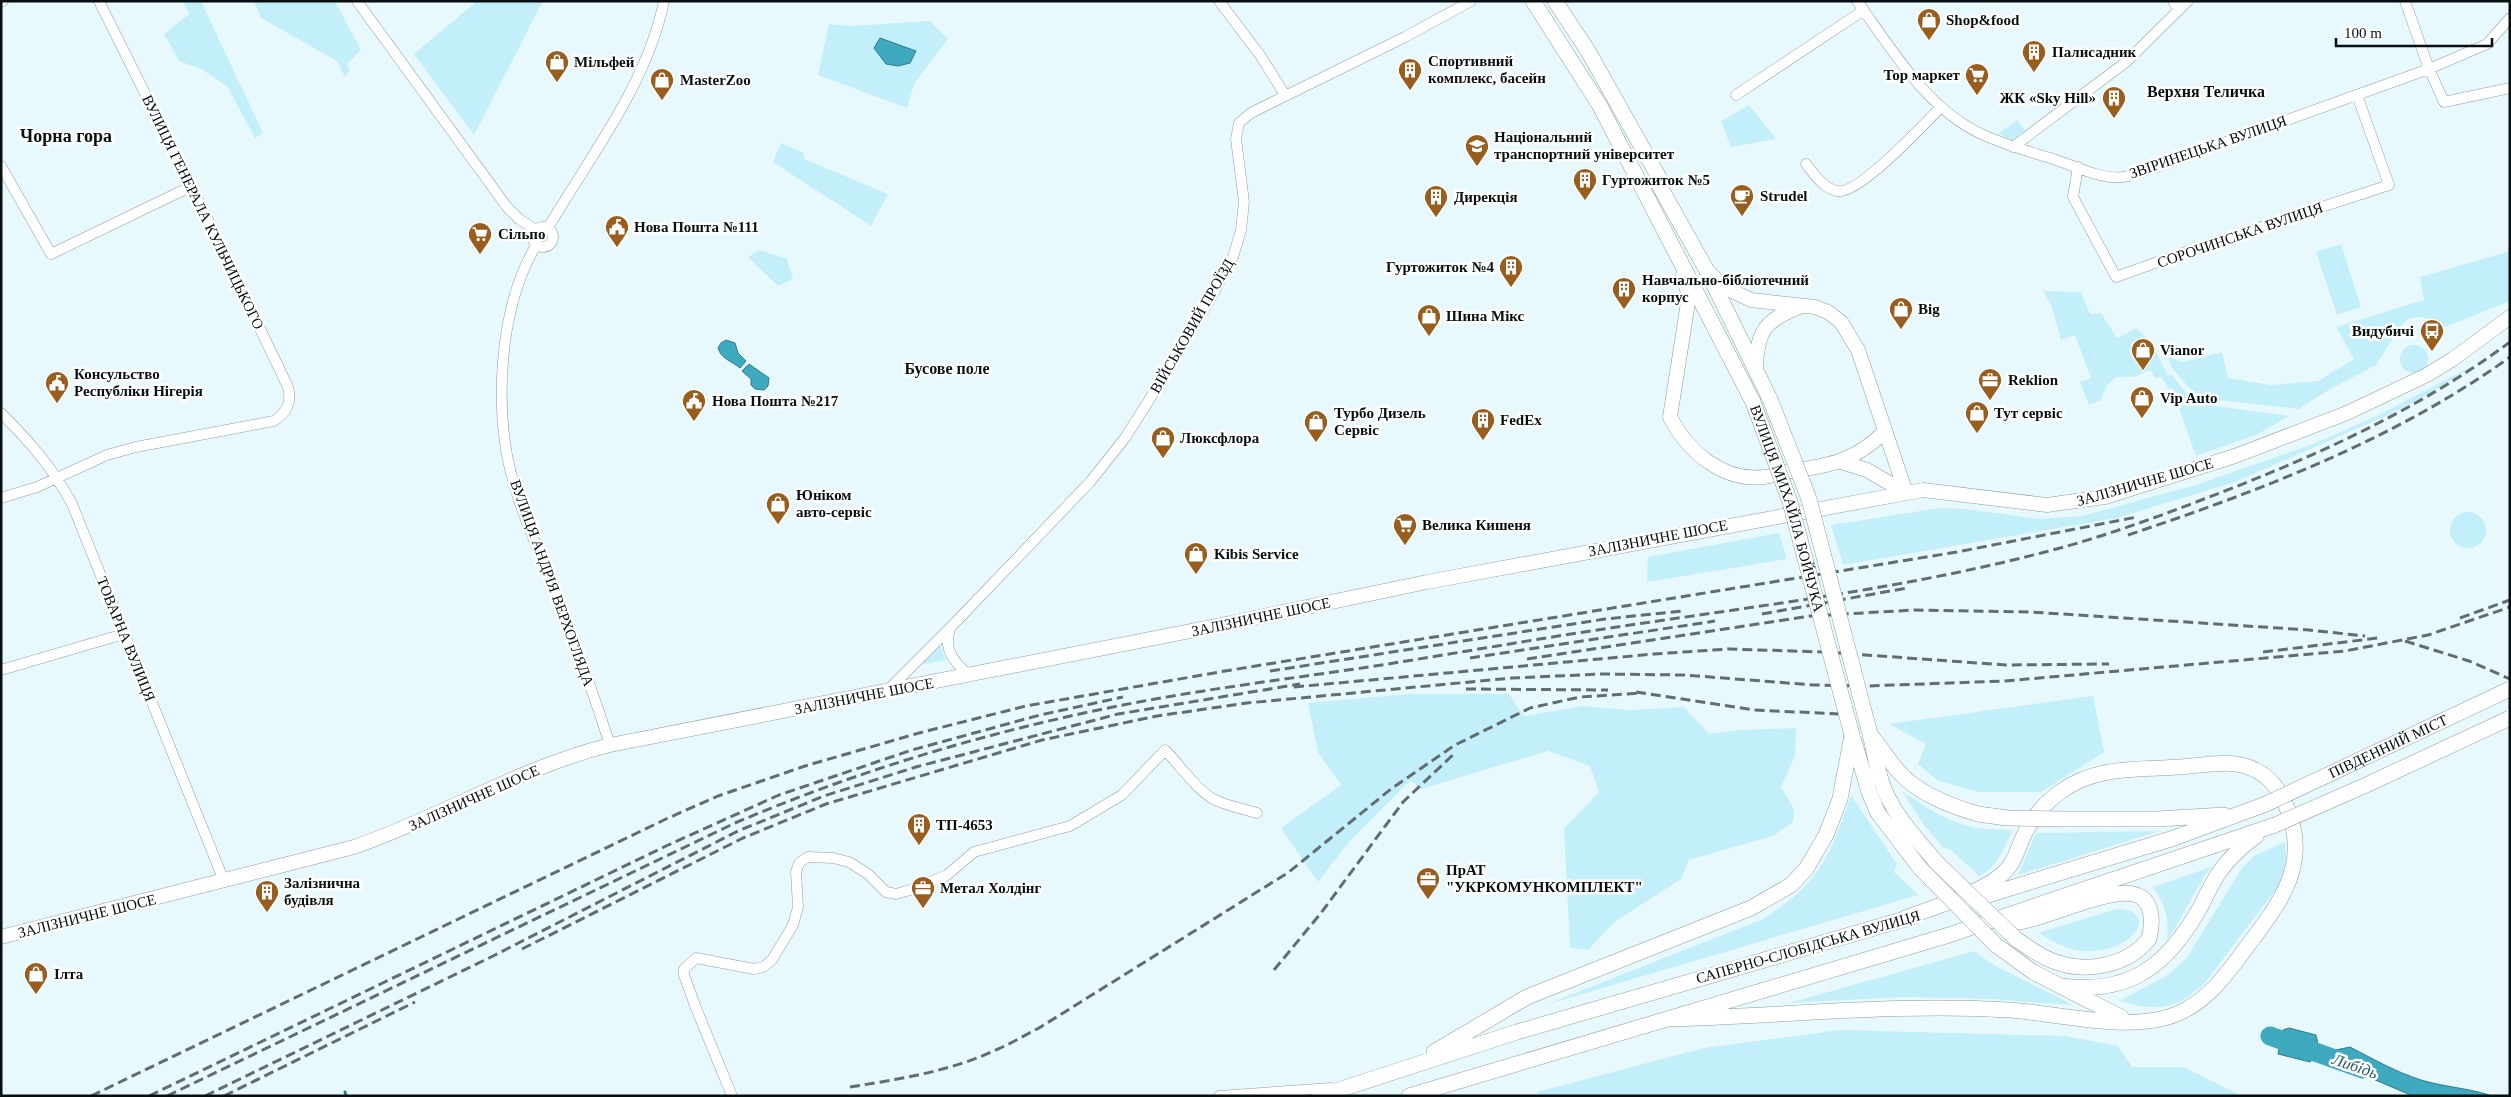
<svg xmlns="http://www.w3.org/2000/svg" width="2511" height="1097" font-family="Georgia,serif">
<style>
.green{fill:#c3effa}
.water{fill:#3ea9bf;stroke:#2e7b8b}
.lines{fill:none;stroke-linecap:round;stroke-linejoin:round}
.stream{stroke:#2e7b8b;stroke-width:3}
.river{stroke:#3ea9bf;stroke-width:19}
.street-casing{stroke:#8a9ea3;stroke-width:11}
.secondary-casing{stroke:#8a9ea3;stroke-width:15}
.primary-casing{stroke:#8a9ea3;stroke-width:16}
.street{stroke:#fff;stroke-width:10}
.secondary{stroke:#fff;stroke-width:14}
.primary{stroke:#fff;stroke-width:15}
.rail{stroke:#626d70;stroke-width:3;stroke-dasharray:10 5;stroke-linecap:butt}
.primary-bridge-casing{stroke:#8a9ea3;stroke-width:16;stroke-linecap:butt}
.primary-bridge{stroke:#fff;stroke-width:15}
.labels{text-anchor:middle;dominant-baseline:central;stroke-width:5;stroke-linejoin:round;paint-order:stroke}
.poi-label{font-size:15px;font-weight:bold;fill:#080f11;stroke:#fff;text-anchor:start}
.street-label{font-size:15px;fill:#080f11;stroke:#fff}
.neighbourhood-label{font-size:16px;font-weight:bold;fill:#080f11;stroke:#fff}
.water-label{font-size:16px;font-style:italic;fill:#225c68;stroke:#fff}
.quarter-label{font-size:18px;font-weight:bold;fill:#080f11;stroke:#fff}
</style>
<rect width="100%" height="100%" fill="#e8f9fd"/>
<!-- green -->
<path class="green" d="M183,1H201L263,133L255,138L227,86L201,69L179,61L164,34L189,14Z
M254,1H335L361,50L347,64L350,70L345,77L337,61L261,18Z
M477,1H543L474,135L414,54Z
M930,21L948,39L914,84L907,108L818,75L829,24L850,26Z
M1749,105L1776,139L1731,147L1721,121Z
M2017,120L2025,130L2012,140L1998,134Z
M781,143L804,153V159L888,194L871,226L773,162Z
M2341,244L2361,307L2337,315L2316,252Z
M760,250L787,259L793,279L778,286L748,257Z
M2510,251V301L2445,327L2430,319L2420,317L2408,319L2400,327L2376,365L2327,391L2299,409L2198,398L2172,368L2167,356L2182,362L2222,352L2228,378L2271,385L2318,381L2354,359L2336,327L2424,300L2420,277Z
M2043,291L2081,292L2090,314L2101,313L2117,338L2137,328L2152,345L2168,375H2172L2194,403L2290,416L2256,435L2196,456L2172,388L2168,389L2162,377L2155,378L2150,370L2134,377H2116L2106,386L2101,400L2089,405L2080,382L2091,378L2075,335L2061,340L2052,307Z
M2400 359a14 14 0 1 1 28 0a14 14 0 1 1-28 0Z
M2474,365L2431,393L2390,414L2235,482L2117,518L1843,565L1831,525L1940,508L1967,509L2038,519L2082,516L2196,485L2313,444L2377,416Z
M2450 530a18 18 0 1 1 36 0a18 18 0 1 1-36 0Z
M1779,533L1787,559L1647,582L1648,557Z
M940,645L946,660L926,664L923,663Z
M1408,694H1509L1524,716L1583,706L1630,710L1684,707L1709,734L1739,730L1796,728L1795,756L1781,787L1794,809L1793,822L1773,836L1689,860L1681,879L1616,921L1588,950L1570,948L1564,829L1599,792L1590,766L1548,751L1421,789L1411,780L1348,843L1318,882L1281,828L1341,785L1318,752L1308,703Z
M2093,696L2104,752L2041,792H1979L1938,781L1918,764L1926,744L1889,724Z
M1902,791C1923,805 1947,822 1972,827C1985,830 1999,829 2012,830C2005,848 1997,868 1979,876L1951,850L1944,848L1924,825Z
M1851,795L1897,864L1894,872L1918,895L1545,1005L1763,919C1820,883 1830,857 1851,795Z
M2160,831L2018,875L2036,833Z
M2285,842L2287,864L2280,884L2204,984C2173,1011 2157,1011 2119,1001L2168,975L2186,959L2242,868L2254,856Z
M2211,867C2194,890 2183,917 2167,941C2169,920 2166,905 2153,887Z
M2117,909C2167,910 2124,965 2069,948C2058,945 2048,938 2038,933Z
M1974,951L1992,964L2073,1005L1991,999L1904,997L1789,1003Z
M1840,1030L2065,1036L2118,1046L2132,1067H2184L2242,1096H1539L1537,1092L1704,1048Z"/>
<!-- water -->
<path class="water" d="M880,38L916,51L910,63L898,66L886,64L874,48Z
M726,340L735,343L738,353L746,361L740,368C732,361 721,359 718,348L721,343Z
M749,364L769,378L768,386L764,390L755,389L751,385V379L742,371Z
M2289,1028L2316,1035C2319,1046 2319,1054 2310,1062L2278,1054L2283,1030Z
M2350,1047C2373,1059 2396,1072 2421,1080C2444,1087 2469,1088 2492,1096H2413L2340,1065L2336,1050Z"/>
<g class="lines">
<!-- stream -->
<path class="stream" d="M345,1092L346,1096"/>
<!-- river -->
<path class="river" d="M2270,1036L2363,1069"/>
<!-- street casing -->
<g class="street-casing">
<path id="street" d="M357,1L507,207L519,219L536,230
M1219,1L1260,55L1285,95
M1857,1C1894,52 1928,112 1988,137C2009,146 2031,152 2053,159C2073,165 2101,180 2123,177C2135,175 2147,170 2159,166L2429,69L2487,44L2510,18
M2173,1L2179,10
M2405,1L2429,69L2444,102L2510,88
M1,2L3,1
M1736,95L1864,10
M2013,147L2126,62L2188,1
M1806,164C1815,175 1823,188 1837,191C1858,196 1925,123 1941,107
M1,166L51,254L192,186
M2078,167L2073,197L2116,277L2191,250L2389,185L2357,95
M533 237a10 10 0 1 1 20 0a10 10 0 1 1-20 0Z
M548,228C590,156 647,85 664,1
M537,244C498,307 493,414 514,484C526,527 546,567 562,608C579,653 595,699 610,745
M1,413C29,441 53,468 72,504L224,881
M1,498L37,487L107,455L136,447L274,421C287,412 292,403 288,387L207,218L99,1
M950,629C943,650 954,662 969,675
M1,670L124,634
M887,691L951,627L1090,482L1125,438L1146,405L1211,298L1233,257L1241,230L1244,202L1236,139L1239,123L1251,113L1277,100L1405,37L1471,1
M732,1096L696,1008L684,975V969L696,958L754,969L763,967L772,960L793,925L798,907L796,872L799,863L808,857L833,858L849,862L868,874L886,892L896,894L910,890L947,875L974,852L1070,826L1122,795L1165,750C1180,765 1197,791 1215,800C1228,806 1244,809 1257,813
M1219,1096L1331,1088"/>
</g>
<!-- secondary casing -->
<g class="secondary-casing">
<path id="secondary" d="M1710,273L1722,286L1751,300L1815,307L1828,312L1841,322L1858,350L1906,493
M1683,275L1689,296L1670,417C1687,451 1723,482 1764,477C1774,476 1783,472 1793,471C1832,465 1857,460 1885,431
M1756,369C1757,330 1765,320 1802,306
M1841,462L1867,470L1906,493
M1,937L354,847C441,817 521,767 610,745L1216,626L1427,582L1923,490L2047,505L2105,497L2235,456L2347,413L2427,375L2453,359L2510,317"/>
</g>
<!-- primary casing -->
<g class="primary-casing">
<path id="primary" d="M1533,1L1600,106L1753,402
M1555,1L1588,51L1661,181L1659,185L1706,269L1770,399
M1870,734C1874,749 1876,765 1881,780C1890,811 1916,838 1937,863
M1873,738C1882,749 1890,762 1899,772C1918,794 1951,806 1978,814
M1854,741L1869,792L1878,813L1920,868
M2066,819H2157L2224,815
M1968,901L2174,838L2266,804
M2002,925C2012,923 2022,922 2032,919C2056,913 2110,889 2133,894C2154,898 2153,923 2149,939C2127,966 2086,974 2053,961C2039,956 2028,947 2016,939
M1996,945L2033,972L2121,1017
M2060,986C2123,994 2161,972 2194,918C2203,904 2209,888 2218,874C2228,859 2241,847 2256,836
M1671,1019C1783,1016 1897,1003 2009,1010C2058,1013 2133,1034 2179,1013C2211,999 2231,968 2252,940C2286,895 2311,858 2284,801C2275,783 2265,772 2245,766C2224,760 2199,766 2178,767C2154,769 2128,768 2104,773C2072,779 2043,800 2027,829C2018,845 2016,864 2000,876C1978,894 1932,908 1905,918
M1434,1052L1527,997L1751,908L1791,885L1806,869L1826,835L1840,799L1852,735
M1320,1096L1517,1032L1915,916
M1409,1096L1949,935L2275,825"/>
</g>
<!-- street -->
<use href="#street" class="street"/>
<!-- secondary -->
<use href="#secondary" class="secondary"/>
<!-- primary -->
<use href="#primary" class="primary"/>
<!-- rail -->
<path class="rail" d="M2128,535C2260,491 2396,439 2510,357
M1762,614L1907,588
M2460,618L2510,600
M2405,641L2469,661L2510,679
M2263,652L2378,638
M1470,658L1715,621
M1527,659L1810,616L1914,610L2031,612L2309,630L2365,636
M1270,671L1605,619L1683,611
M1294,687L1654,654L1729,649L1824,652L2006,665L2109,664
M1466,689L1608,690
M1636,692L1754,710L1840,714
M522,949L743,838L826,804L1042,740L1157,716L1247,703L1512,678L1602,674L1684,675L1814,685L1867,686L2005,681L2345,651L2428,635L2510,607
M1274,970L1321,913L1403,802L1456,752
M850,1087C900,1079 952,1071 998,1049C1012,1043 1025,1035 1039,1028L1289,872L1391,789L1455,745L1530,708L1580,697L1641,693
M91,1096L666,819L718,796L805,766L919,733L1026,706L1225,671L1957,552L2137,517
M149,1096L666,846L779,795L912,750L1040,715L1123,697
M167,1096L735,823C857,771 987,732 1118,706C1203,689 1289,679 1375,666C1458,653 1541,638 1624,626C1764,605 1907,588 2045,552C2100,538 2152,519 2204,499C2312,458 2417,411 2510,342
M205,1096L491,957L738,831L824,796L916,767L1118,714L1300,684
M224,1096L415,1002"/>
<!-- primary-bridge casing -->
<g class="primary-bridge-casing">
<g id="primary-bridge">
<path d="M1770,399L1809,499L1870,734"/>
<path id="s1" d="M1753,402L1790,502L1852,735"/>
<path id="s2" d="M2266,804L2510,689"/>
<path d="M1978,814L2007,818L2066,819"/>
<path d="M2275,825L2364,786L2510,718"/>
<path d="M1937,863L2016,939"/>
<path d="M1920,868L1996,945"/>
</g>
</g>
<!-- primary-bridge -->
<use href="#primary-bridge" class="primary-bridge"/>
</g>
<!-- icons -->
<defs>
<g id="shop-pin" transform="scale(1.25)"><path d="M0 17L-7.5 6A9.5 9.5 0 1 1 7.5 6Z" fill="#995e1d" stroke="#fff"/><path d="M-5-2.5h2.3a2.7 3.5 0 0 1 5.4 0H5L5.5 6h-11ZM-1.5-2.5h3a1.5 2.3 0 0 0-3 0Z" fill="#fff"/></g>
<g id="building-pin" transform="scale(1.25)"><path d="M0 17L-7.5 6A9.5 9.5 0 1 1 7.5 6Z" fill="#995e1d" stroke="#fff"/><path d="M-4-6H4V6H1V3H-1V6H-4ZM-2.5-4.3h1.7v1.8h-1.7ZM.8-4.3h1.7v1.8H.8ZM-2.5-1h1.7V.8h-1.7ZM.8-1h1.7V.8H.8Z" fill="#fff"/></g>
<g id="supermarket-pin" transform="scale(1.25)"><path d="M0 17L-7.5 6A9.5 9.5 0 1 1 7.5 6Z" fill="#995e1d" stroke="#fff"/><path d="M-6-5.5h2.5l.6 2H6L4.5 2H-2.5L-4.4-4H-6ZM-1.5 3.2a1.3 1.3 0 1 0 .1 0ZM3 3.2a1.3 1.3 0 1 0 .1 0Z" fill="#fff"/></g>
<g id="university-pin" transform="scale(1.25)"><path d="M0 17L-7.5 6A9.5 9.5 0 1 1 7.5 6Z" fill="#995e1d" stroke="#fff"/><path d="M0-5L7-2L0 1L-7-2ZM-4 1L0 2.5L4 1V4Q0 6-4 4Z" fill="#fff"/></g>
<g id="cafe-pin" transform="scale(1.25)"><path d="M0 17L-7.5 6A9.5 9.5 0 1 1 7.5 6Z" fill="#995e1d" stroke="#fff"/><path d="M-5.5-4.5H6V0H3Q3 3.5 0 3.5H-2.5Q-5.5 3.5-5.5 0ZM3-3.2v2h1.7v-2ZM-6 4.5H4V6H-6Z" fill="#fff"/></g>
<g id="civic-pin" transform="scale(1.25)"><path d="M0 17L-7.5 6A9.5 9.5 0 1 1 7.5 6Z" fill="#995e1d" stroke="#fff"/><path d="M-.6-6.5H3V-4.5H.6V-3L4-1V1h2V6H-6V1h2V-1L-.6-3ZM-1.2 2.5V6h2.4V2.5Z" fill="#fff"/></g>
<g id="bus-pin" transform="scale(1.25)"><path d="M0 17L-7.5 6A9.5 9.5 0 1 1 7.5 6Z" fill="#995e1d" stroke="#fff"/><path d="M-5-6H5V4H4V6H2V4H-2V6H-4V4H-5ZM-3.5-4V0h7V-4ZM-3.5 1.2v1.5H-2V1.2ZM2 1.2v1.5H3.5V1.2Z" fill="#fff"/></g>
<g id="office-pin" transform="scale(1.25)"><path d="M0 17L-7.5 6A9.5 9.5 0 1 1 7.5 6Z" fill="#995e1d" stroke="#fff"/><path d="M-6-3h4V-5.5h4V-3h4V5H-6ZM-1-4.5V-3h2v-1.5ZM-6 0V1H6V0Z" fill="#fff"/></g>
</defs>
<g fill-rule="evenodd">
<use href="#shop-pin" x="1929" y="20"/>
<use href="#building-pin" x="2034" y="52"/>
<use href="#shop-pin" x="557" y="62"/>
<use href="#building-pin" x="1410" y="70"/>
<use href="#supermarket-pin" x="1977" y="75"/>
<use href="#shop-pin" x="662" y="80"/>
<use href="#building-pin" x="2114" y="98"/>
<use href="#university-pin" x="1477" y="146"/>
<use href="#building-pin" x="1585" y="180"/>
<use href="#cafe-pin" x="1742" y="196"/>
<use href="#building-pin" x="1436" y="197"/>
<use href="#civic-pin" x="617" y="227"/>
<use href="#supermarket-pin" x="480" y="234"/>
<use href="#building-pin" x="1511" y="267"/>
<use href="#building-pin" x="1624" y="289"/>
<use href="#shop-pin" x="1901" y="309"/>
<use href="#shop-pin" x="1429" y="316"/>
<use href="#bus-pin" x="2432" y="331"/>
<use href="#shop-pin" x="2143" y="350"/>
<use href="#office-pin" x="1990" y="380"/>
<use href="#civic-pin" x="57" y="383"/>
<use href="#shop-pin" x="2142" y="398"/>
<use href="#civic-pin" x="694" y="401"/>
<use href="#shop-pin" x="1977" y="413"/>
<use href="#building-pin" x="1483" y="420"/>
<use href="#shop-pin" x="1316" y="422"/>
<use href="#shop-pin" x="1163" y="438"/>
<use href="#shop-pin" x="778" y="504"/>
<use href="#supermarket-pin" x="1405" y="525"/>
<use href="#shop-pin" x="1196" y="554"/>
<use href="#building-pin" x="919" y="825"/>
<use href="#office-pin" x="1428" y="879"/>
<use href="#office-pin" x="923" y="888"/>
<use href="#building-pin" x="267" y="892"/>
<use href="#shop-pin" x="36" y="974"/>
</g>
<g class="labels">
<!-- poi labels -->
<g class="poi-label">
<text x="1946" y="20">Shop&amp;food</text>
<text x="2052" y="52">Палисадник</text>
<text x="1428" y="61">Спортивний<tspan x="1428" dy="17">комплекс, басейн</tspan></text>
<text x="574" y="62">Мільфей</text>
<text x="1960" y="75" text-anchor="end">Top маркет</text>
<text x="680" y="80">MasterZoo</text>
<text x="2096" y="98" text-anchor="end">ЖК «Sky Hill»</text>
<text x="1494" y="137">Національний<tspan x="1494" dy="17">транспортний університет</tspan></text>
<text x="1602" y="180">Гуртожиток №5</text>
<text x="1760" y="196">Strudel</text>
<text x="1454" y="197">Дирекція</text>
<text x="634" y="227">Нова Пошта №111</text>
<text x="498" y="234">Сільпо</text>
<text x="1494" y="267" text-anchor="end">Гуртожиток №4</text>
<text x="1642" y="280">Навчально-бібліотечний<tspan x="1642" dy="17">корпус</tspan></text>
<text x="1918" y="309">Big</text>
<text x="1446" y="316">Шина Мікс</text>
<text x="2414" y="331" text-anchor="end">Видубичі</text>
<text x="2160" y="350">Vianor</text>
<text x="74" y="374">Консульство<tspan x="74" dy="17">Республіки Нігерія</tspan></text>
<text x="2008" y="380">Reklion</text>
<text x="2160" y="398">Vip Auto</text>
<text x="712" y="401">Нова Пошта №217</text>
<text x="1334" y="413">Турбо Дизель<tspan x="1334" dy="17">Сервіс</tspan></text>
<text x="1994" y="413">Тут сервіс</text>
<text x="1500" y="420">FedEx</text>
<text x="1180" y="438">Люксфлора</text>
<text x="796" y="495">Юніком<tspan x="796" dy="17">авто-сервіс</tspan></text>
<text x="1422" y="525">Велика Кишеня</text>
<text x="1214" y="554">Kibis Service</text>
<text x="936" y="825">ТП-4653</text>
<text x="1446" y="870">ПрАТ<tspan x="1446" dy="17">"УКРКОМУНКОМПЛЕКТ"</tspan></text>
<text x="284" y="883">Залізнична<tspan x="284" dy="17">будівля</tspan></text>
<text x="940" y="888">Метал Холдінг</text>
<text x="54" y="974">Ілта</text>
</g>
<!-- street labels -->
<g class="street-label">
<text transform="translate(2208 147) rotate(-19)">ЗВІРИНЕЦЬКА ВУЛИЦЯ</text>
<text transform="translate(203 212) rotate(64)">ВУЛИЦЯ ГЕНЕРАЛА КУЛЬЧИЦЬКОГО</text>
<text transform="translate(2240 235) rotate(-19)">СОРОЧИНСЬКА ВУЛИЦЯ</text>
<text transform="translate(1192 326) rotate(-60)">ВІЙСЬКОВИЙ ПРОЇЗД</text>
<text transform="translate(2145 482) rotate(-16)">ЗАЛІЗНИЧНЕ ШОСЕ</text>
<text stroke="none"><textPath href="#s1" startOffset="112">ВУЛИЦЯ МИХАЙЛА БОЙЧУКА</textPath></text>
<text transform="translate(1658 538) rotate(-11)">ЗАЛІЗНИЧНЕ ШОСЕ</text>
<text transform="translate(552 583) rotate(70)">ВУЛИЦЯ АНДРІЯ ВЕРХОГЛЯДА</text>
<text transform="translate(1261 617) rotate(-12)">ЗАЛІЗНИЧНЕ ШОСЕ</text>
<text transform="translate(126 639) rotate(68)">ТОВАРНА ВУЛИЦЯ</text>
<text transform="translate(864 696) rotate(-11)">ЗАЛІЗНИЧНЕ ШОСЕ</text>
<text stroke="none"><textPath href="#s2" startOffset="135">ПІВДЕННИЙ МІСТ</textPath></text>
<text transform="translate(474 798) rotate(-24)">ЗАЛІЗНИЧНЕ ШОСЕ</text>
<text transform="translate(87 916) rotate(-14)">ЗАЛІЗНИЧНЕ ШОСЕ</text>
<text transform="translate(1808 947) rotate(-16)">САПЕРНО-СЛОБІДСЬКА ВУЛИЦЯ</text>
</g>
<!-- neighbourhood labels -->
<g class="neighbourhood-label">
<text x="2206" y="91">Верхня Теличка</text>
<text x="947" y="368">Бусове поле</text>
</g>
<!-- water labels -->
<g class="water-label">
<text transform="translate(2355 1066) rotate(19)">Либідь</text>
</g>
<!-- quarter labels -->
<g class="quarter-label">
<text x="66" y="136">Чорна гора</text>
</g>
</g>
<!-- border -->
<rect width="2511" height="1097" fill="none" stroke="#080f11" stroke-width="5"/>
<!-- scale -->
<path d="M2336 38v8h156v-8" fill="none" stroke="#080f11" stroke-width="2.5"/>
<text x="2344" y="38" font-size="15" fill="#080f11" stroke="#ffffff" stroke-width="4" paint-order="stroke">100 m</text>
</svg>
